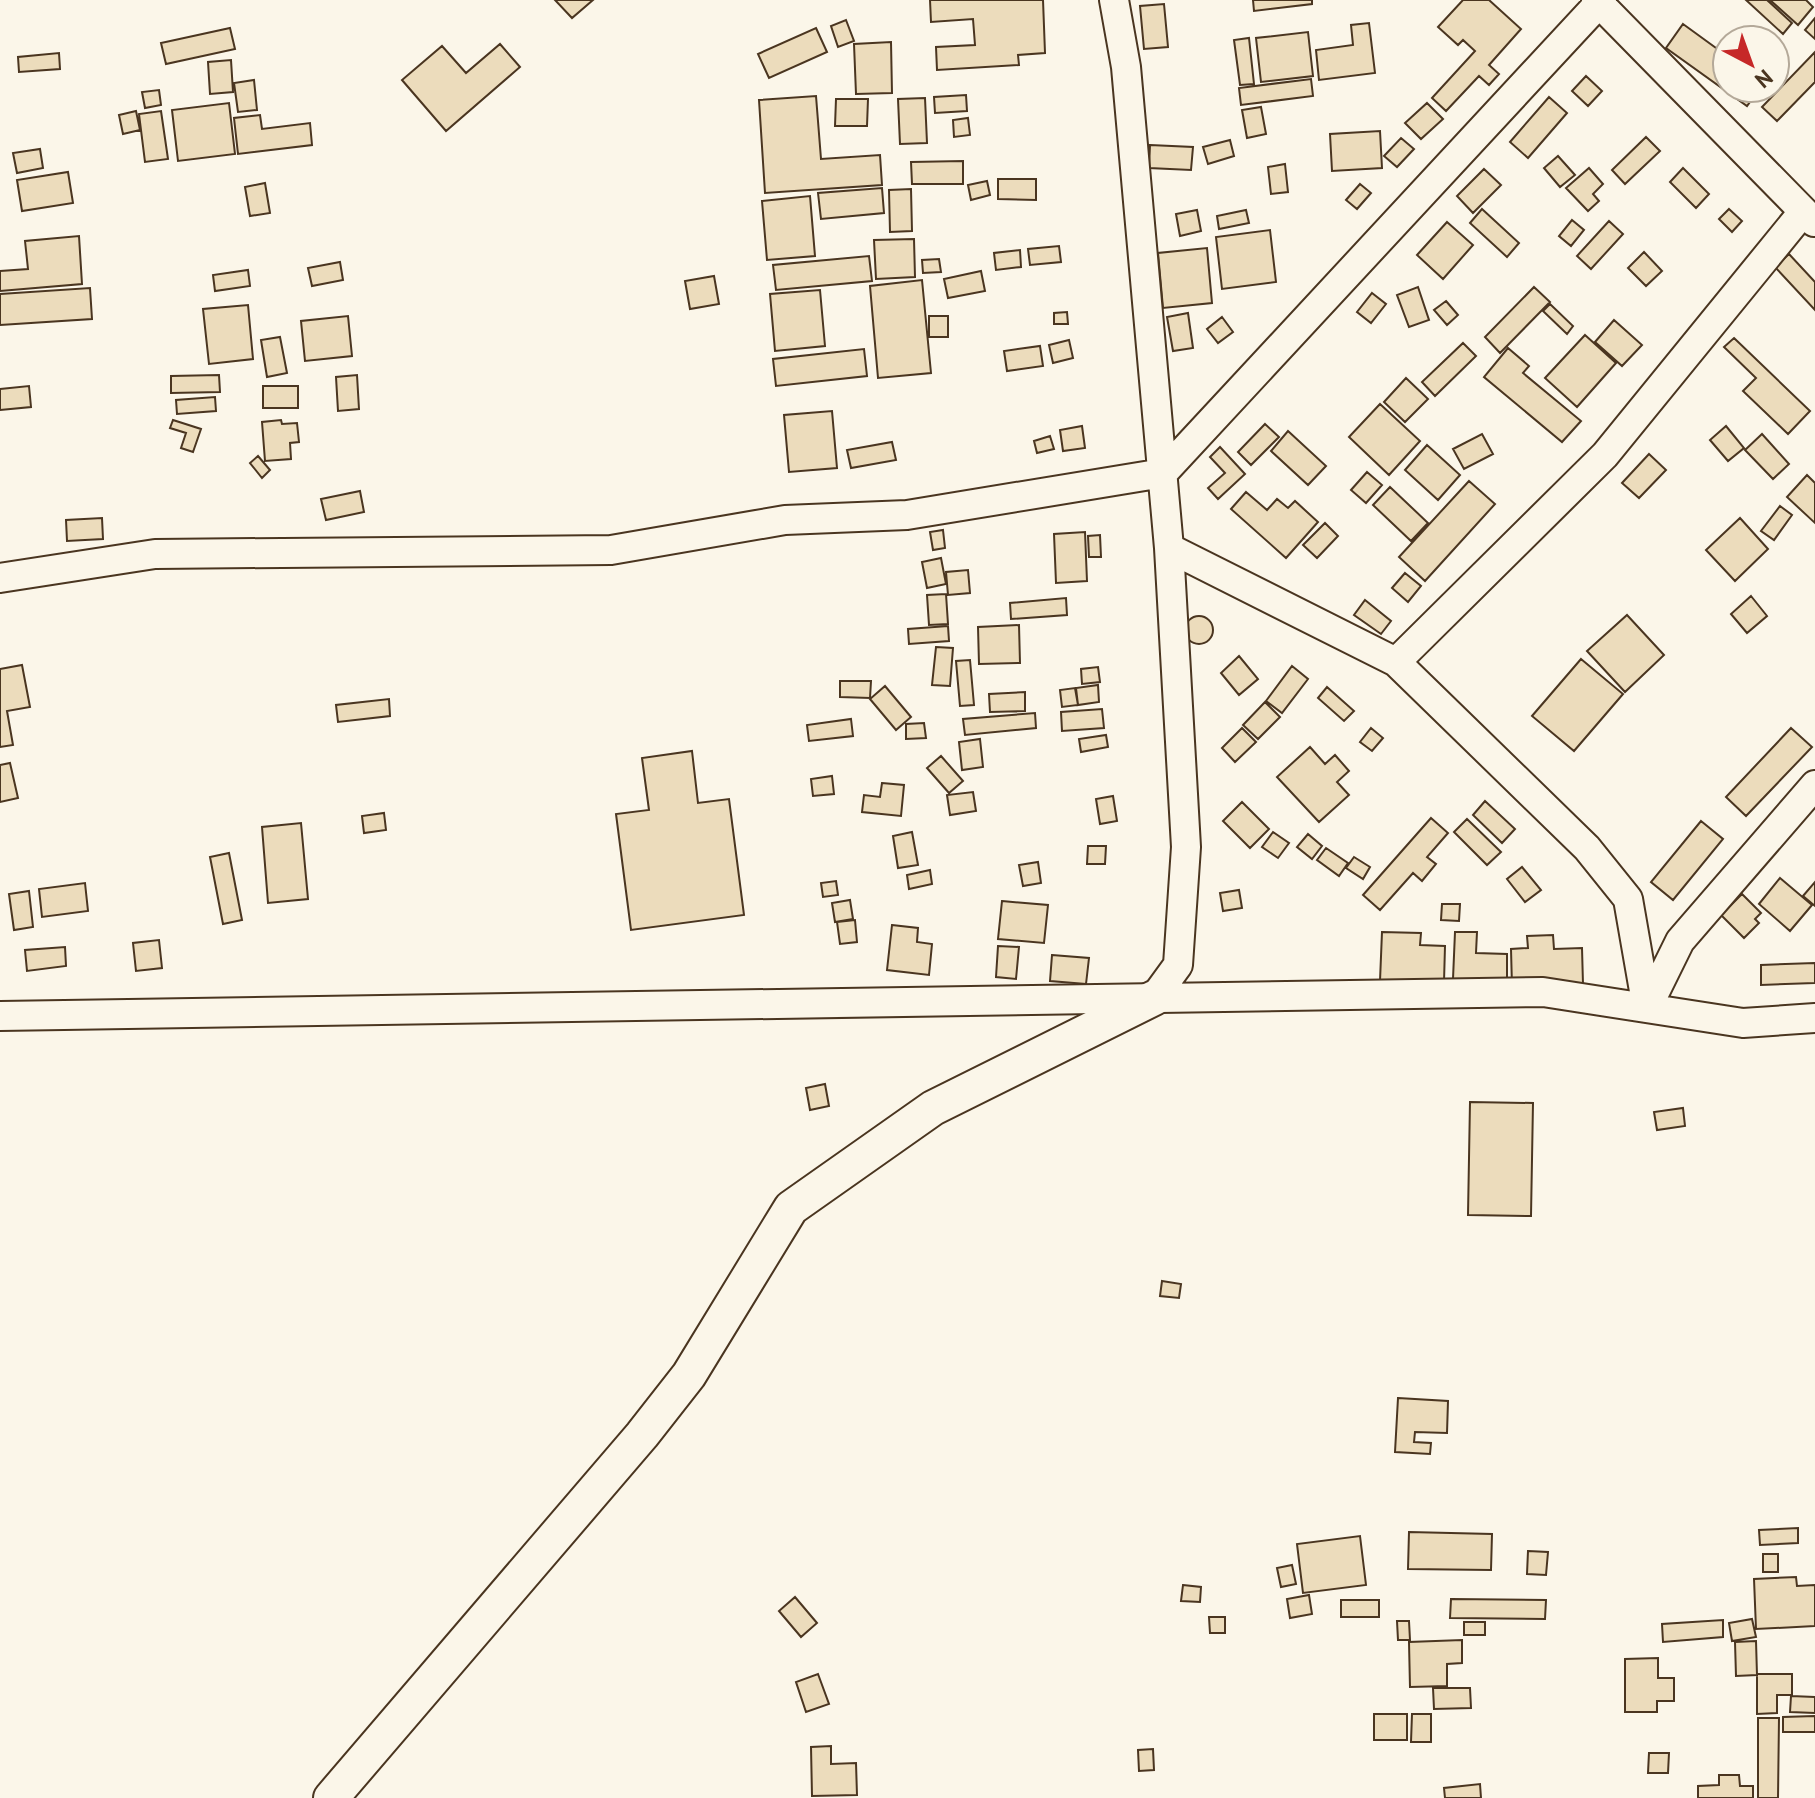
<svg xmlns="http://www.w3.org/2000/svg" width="1815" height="1798" font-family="'PT Sans',sans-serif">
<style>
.building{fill:#ecdcbc;stroke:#4a3520;stroke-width:2}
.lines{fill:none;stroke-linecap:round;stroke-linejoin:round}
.minor-casing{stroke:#4a3520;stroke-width:32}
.tertiary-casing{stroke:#4a3520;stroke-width:38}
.minor{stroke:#fbf6e9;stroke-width:28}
.tertiary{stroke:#fbf6e9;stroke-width:34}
</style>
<rect width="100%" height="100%" fill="#fbf6e9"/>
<!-- building -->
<path class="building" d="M555,0H593L572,18Z
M930,0H1043L1045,53L1018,55L1019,65L937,70L936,47L975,45L973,19L931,22Z
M1253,0H1312V4L1254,11Z
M1463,0H1489L1521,29L1489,65L1499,74L1489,85L1479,76L1446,111L1432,98L1475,51L1463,40L1458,45L1438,27Z
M1746,0H1767L1792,23L1783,34Z
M1770,0H1806L1813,7L1798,25Z
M1164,4L1168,47L1144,49L1140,6Z
M1815,18V39L1805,30Z
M846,20L854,41L838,47L831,26Z
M1369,23L1375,73L1319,80L1316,50L1353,45L1351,25Z
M1683,24L1727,56V88H1760L1747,106L1666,48Z
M230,28L235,49L166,64L161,43Z
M816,28L827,52L769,78L758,54Z
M1308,32L1313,76L1261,82L1256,38Z
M1249,38L1254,84L1240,85L1234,40Z
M891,42L892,93L856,94L854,44Z
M500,44L520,67L446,131L402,80L442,46L466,73Z
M1815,52V82L1777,121L1762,107Z
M59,53L60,69L19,72L18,57Z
M231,60L233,92L210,94L208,62Z
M1586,76L1602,91L1588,106L1572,91Z
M1311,79L1313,96L1241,105L1239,88Z
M254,80L257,110L238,112L234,83Z
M159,90L161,105L145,108L142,92Z
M966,95L967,111L935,113L934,97Z
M816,96L821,159L880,155L882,185L765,193L759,100Z
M1549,97L1567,113L1528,158L1510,142Z
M925,98L927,143L900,144L898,99Z
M836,99H868L867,126H835Z
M229,103L235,154L178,161L172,110Z
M1427,103L1443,119L1421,139L1405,123Z
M1261,107L1266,134L1247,138L1242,110Z
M136,111L140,130L123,134L119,115Z
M161,111L168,159L145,162L139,114Z
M260,115L262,129L310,123L312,145L238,154L234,118Z
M968,118L970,135L954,137L953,120Z
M1380,131L1382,168L1332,171L1330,134Z
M1646,137L1660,151L1625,184L1612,170Z
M1401,138L1414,149L1397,167L1384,156Z
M1230,140L1234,156L1208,164L1203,147Z
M1150,145L1193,147L1191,170L1149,168Z
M40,149L43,168L17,173L13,153Z
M1558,156L1575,175L1560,187L1544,168Z
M963,161V184H912L911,162Z
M1285,164L1288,192L1271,194L1268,167Z
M1589,168L1603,184L1593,194L1599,201L1588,211L1566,188Z
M1683,168L1709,194L1696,208L1670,182Z
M1484,169L1501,185L1473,213L1457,196Z
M68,172L73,203L22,211L17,180Z
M998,179H1036V200L998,199Z
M987,181L990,195L971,200L968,185Z
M265,183L270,213L250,216L245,187Z
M1360,184L1371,193L1357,209L1346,200Z
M882,188L884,213L821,219L818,193Z
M911,189L912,231L890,232L889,190Z
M810,196L815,256L767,260L762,201Z
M1482,209L1519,243L1507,257L1470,223Z
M1729,209L1742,221L1732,232L1719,219Z
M1197,210L1201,231L1180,236L1176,214Z
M1246,210L1249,223L1219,229L1217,216Z
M1572,220L1584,230L1571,246L1559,236Z
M1609,221L1623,234L1591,269L1577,256Z
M1447,222L1473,245L1443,279L1417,255Z
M1270,230L1276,282L1222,289L1216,237Z
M79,236L82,284L0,291V271L28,269L25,241Z
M914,239L915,277L876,279L874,240Z
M1059,246L1061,262L1030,265L1028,249Z
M1207,248L1212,303L1163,308L1158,253Z
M1020,250L1021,267L996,270L994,253Z
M1644,252L1662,271L1646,286L1628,268Z
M1789,254L1815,282V310L1775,267Z
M869,256L872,281L776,290L773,265Z
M939,259L941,272L923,273L922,260Z
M340,262L343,280L312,286L308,268Z
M248,270L250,286L215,291L213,275Z
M981,271L985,291L948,298L944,279Z
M714,276L719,304L690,309L685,281Z
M922,280L931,373L878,378L870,286Z
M1418,287L1429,320L1409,327L1397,295Z
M1534,287L1550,302L1500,353L1485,337Z
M90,288L92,319L0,325V294Z
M820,290L825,346L775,351L770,294Z
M1372,293L1386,304L1371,323L1357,312Z
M1446,301L1458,315L1447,325L1434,310Z
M1550,304L1573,326L1567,334L1543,311Z
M248,305L253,359L209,364L203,309Z
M1067,312L1068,324H1054V313Z
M1188,313L1193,348L1173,351L1167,317Z
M348,316L352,356L305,361L301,321Z
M929,316H948V337H929Z
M1222,317L1233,332L1218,343L1207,329Z
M1614,320L1642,345L1622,366L1595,342Z
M1585,335L1616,363L1577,407L1545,378Z
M280,337L287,373L267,377L261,340Z
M1734,338L1810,411L1788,434L1743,391L1756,378L1724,347Z
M1069,340L1073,358L1053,363L1049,345Z
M1463,343L1476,356L1435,396L1422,382Z
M1040,346L1043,366L1007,371L1004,351Z
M1508,348L1529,366L1523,373L1581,421L1562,442L1484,377Z
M864,349L867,376L776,386L773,359Z
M219,375L220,392L171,393V376Z
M357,375L359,409L338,411L336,377Z
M1406,378L1428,399L1405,422L1384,402Z
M29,386L31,407L0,410V389Z
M263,386H298V408H263Z
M215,397L216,411L177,414L176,400Z
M1380,404L1420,441L1389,475L1349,437Z
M832,411L837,468L789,472L784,415Z
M173,420L201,429L193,452L181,448L186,433L170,428Z
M281,420L282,424L297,423L299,442L290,443L291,459L265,461L262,422Z
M1265,424L1279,437L1251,465L1238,452Z
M1082,426L1085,448L1063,451L1060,430Z
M1726,426L1744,448L1728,461L1710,440Z
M1288,431L1326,466L1308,485L1271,451Z
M1482,434L1493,454L1464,469L1453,449Z
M1762,434L1789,464L1773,479L1745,450Z
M1050,436L1054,449L1037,453L1034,441Z
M892,442L896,460L851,468L847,450Z
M1427,445L1460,475L1438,500L1405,470Z
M1220,447L1245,474L1218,499L1208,488L1225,473L1210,457Z
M1649,454L1666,470L1639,498L1622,483Z
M258,456L270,470L262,478L250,463Z
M1367,472L1382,485L1366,503L1351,490Z
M1807,475L1815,483V523L1787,497Z
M1469,481L1495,504L1425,581L1399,557Z
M1390,487L1428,523L1411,541L1373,505Z
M360,491L364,512L326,520L321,499Z
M1246,492L1267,510L1277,499L1288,508L1295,501L1318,522L1286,558L1231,509Z
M1780,506L1792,515L1774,540L1761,531Z
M102,518L103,539L67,541L66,520Z
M1740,518L1768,549L1735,581L1706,550Z
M1325,523L1338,536L1317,558L1303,545Z
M943,530L945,548L933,550L930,532Z
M1085,532L1087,581L1056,583L1054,534Z
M1100,535L1101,557H1089L1088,536Z
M941,558L946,584L927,588L922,562Z
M968,570L970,593L948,595L946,572Z
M1405,573L1421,586L1408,602L1392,588Z
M946,594L948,624L929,625L927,595Z
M1751,596L1767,616L1747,633L1731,614Z
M1066,598L1067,615L1011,619L1010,603Z
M1365,600L1391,621L1381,634L1354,615Z
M1627,615L1664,655L1625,692L1587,651Z
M1185 630a14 14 0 1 1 28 0a14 14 0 1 1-28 0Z
M1019,625L1020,663L979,664L978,627Z
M948,626L949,641L909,644L908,629Z
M936,647L953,648L950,686L932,685Z
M1239,656L1258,679L1239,695L1221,673Z
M1581,659L1623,694L1574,751L1532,716Z
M970,660L974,705L960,706L956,661Z
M22,665L30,707L7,711L13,745L0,747V669Z
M1292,666L1308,679L1282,713L1266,701Z
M1098,667L1100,682L1082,684L1081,669Z
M840,681H871L870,698L840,697Z
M1098,685L1099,702L1078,705L1076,688Z
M885,686L911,717L896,730L870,699Z
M1327,687L1354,711L1344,721L1318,698Z
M1075,688L1078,705L1062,707L1060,690Z
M1025,692V711L990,712L989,694Z
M389,699L390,716L338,722L336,705Z
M1265,702L1280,717L1258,739L1243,725Z
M1102,709L1104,728L1062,731L1061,712Z
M1035,713L1036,728L965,735L963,719Z
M851,719L853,736L809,741L807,725Z
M924,723L926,738L906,739V724Z
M1242,728L1256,742L1235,762L1222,748Z
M1371,728L1383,738L1372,751L1360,742Z
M1791,728L1812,747L1746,816L1726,797Z
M1106,735L1108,747L1081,752L1079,739Z
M980,739L983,767L962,770L959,742Z
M1310,747L1325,764L1335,755L1349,771L1337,782L1349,795L1319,822L1277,777Z
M692,751L698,803L729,799L744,915L631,930L616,814L649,810L642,758Z
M941,756L963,781L949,793L927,768Z
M10,763L18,798L0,802V765Z
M832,776L834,794L813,796L811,779Z
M882,783L904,785L901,816L862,812L864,795L880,797Z
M973,792L976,811L950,815L947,795Z
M1113,796L1117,821L1100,824L1096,799Z
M1485,801L1515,829L1502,843L1473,815Z
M1242,802L1269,829L1250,848L1223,821Z
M384,813L386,830L364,833L362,816Z
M1431,818L1448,833L1427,857L1436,864L1422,881L1413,873L1380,910L1363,895Z
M1467,819L1501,852L1487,865L1454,832Z
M1701,821L1723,839L1673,900L1651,882Z
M301,823L308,899L268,903L262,827Z
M912,832L918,865L898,868L893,836Z
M1273,832L1289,843L1278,858L1262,847Z
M1308,834L1322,846L1312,859L1297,847Z
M1088,846H1106L1105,864H1087Z
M1326,848L1348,863L1339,876L1317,860Z
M229,853L242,920L223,924L210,857Z
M1354,857L1370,867L1363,879L1346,868Z
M1038,862L1041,883L1023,886L1019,865Z
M1522,867L1541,890L1525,902L1507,879Z
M930,870L932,884L909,889L907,875Z
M1780,878L1812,905L1790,931L1759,904Z
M836,881L838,895L823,897L821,883Z
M1815,882V906L1803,896Z
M85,883L88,911L42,917L39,889Z
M1239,890L1242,908L1223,911L1220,893Z
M29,891L33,927L14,930L9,894Z
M1742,894L1761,913L1755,919L1759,923L1744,938L1721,915Z
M850,900L853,919L835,922L832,903Z
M1002,901L1048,905L1044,943L998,939Z
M1442,904H1460L1459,921L1441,920Z
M855,920L857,942L840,944L837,922Z
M892,925L918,928L917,942L932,944L929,975L887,970Z
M1382,932L1421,933L1420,945L1445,946L1444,982L1380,981Z
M1455,932H1477L1476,953L1507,954V980L1453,979Z
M1553,935L1554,949L1582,948L1583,984L1512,987L1511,949L1528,948L1527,936Z
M159,940L162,968L136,971L133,943Z
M998,946L1019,947L1016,979L996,977Z
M65,947L66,966L27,971L25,950Z
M1052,955L1089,958L1086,984L1050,981Z
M1815,963V983L1761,985V965Z
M825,1084L829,1106L810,1110L806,1088Z
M1470,1102L1533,1103L1531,1216L1468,1215Z
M1683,1108L1685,1126L1657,1130L1654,1112Z
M1162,1281L1181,1284L1179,1298L1160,1296Z
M1398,1398L1448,1401L1447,1433L1415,1432L1414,1442L1431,1443L1430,1454L1395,1452Z
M1798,1528V1543L1760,1545L1759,1530Z
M1409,1532L1492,1534L1491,1570L1408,1569Z
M1360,1536L1366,1585L1303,1593L1297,1544Z
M1528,1551L1548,1552L1546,1575L1527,1574Z
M1763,1554H1778V1572H1763Z
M1292,1565L1296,1584L1281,1587L1277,1568Z
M1796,1577L1797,1586L1815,1585V1626L1756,1629L1754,1579Z
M1183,1585L1201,1587L1200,1602L1181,1601Z
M1309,1595L1312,1614L1290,1618L1287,1599Z
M795,1597L817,1623L801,1637L779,1611Z
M1451,1599L1546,1600L1545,1619L1450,1618Z
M1341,1600H1379V1617H1341Z
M1209,1617H1225V1633H1210Z
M1752,1619L1756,1637L1732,1641L1729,1623Z
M1723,1620V1637L1663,1642L1662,1624Z
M1397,1621H1409L1410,1640H1398Z
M1464,1622H1485V1635H1464Z
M1462,1640V1663L1447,1664V1686L1410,1687L1409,1642Z
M1756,1641L1757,1675L1736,1676L1735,1642Z
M1658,1658V1678H1674V1701H1657V1712H1625V1659Z
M818,1674L829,1704L806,1712L796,1682Z
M1757,1674H1792V1695H1777V1713L1757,1714Z
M1433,1688H1470L1471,1708L1434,1709Z
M1791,1696L1815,1697V1713L1790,1712Z
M1374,1714H1407V1740H1374Z
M1412,1714H1431V1742H1411Z
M1815,1716V1732H1783V1717Z
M1758,1718H1779L1778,1798H1758Z
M831,1746V1764L856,1763L857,1795L812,1796L811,1747Z
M1153,1749L1154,1770L1139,1771L1138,1750Z
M1649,1753H1669L1668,1773H1648Z
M1719,1775H1739L1740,1786H1753V1798H1698V1786L1719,1785Z
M1480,1784L1481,1798H1445L1444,1788Z"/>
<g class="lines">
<!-- minor casing -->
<g class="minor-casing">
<path id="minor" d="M1114,0L1126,67L1169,548L1186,847L1178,965L1154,998
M1596,0L1814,222
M1169,548L1396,662L1587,848L1628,899L1647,1008
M0,578L155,554L611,550L785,520L907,515L1163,473L1602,0
M1396,662L1605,455L1803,212
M1647,1008L1680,941L1815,785
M0,1016L1543,992L1743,1023L1815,1018"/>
</g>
<!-- tertiary casing -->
<g class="tertiary-casing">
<path id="tertiary" d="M331,1798L642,1435L689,1375L791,1208L933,1108L1154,998"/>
</g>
<!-- minor -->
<use href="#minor" class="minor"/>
<!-- tertiary -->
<use href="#tertiary" class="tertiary"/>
</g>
<!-- north arrow -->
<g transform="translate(1751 64) rotate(139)"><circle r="38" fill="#fbf6e9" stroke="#b4a999" stroke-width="2"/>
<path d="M0-6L14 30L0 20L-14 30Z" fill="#c62828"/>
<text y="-12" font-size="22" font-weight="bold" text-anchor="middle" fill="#4a3520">N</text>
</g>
</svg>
